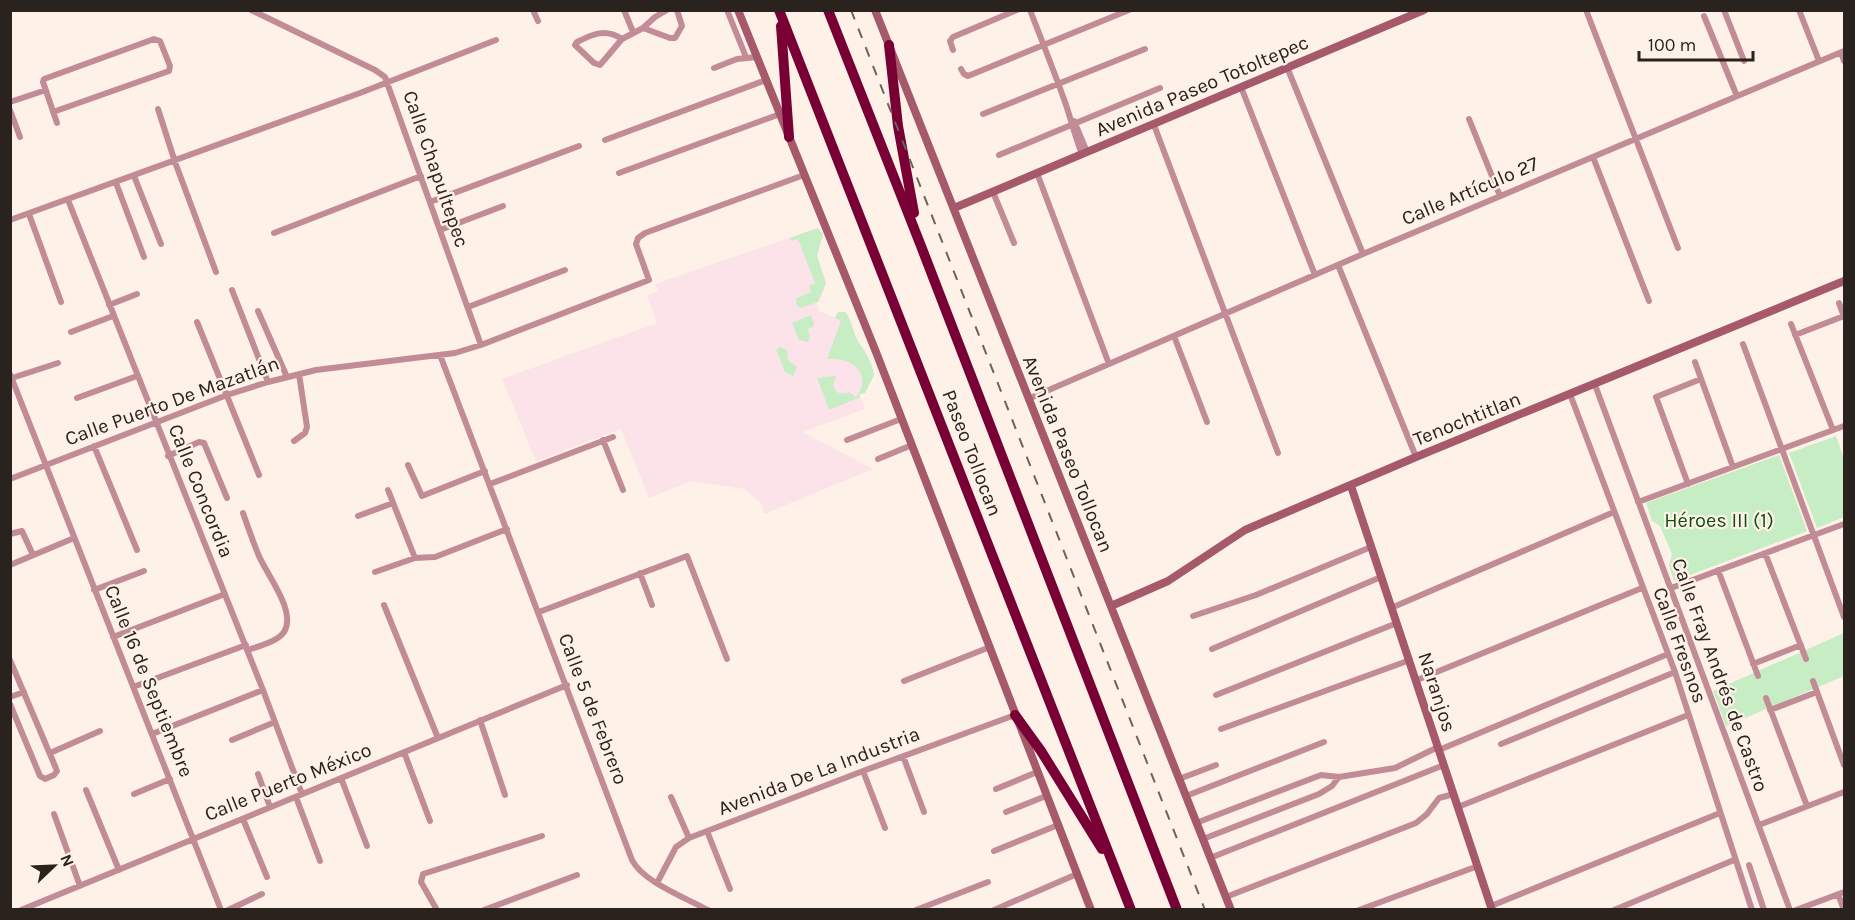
<svg xmlns="http://www.w3.org/2000/svg" width="1855" height="920" font-family="Karla,sans-serif">
<style>
.medical{fill:#fce2e9}
.green{fill:#c7edc4}
.lines{fill:none;stroke-linecap:round;stroke-linejoin:round}
.street{stroke:#c28c97;stroke-width:6}
.secondary{stroke:#a6596b;stroke-width:8}
.highway{stroke:#790034;stroke-width:10}
.rail{stroke:#6c635b;stroke-width:2;stroke-dasharray:10 10;stroke-linecap:butt}
.labels{text-anchor:middle;dominant-baseline:central;stroke-width:4.5;stroke-linejoin:round;paint-order:stroke}
.street-label{font-size:20px;fill:#2a221c;stroke:#fef1e7}
.park-label{font-size:20px;fill:#09510c;stroke:#fef1e7}
</style>
<rect width="100%" height="100%" fill="#fef1e7"/>
<!-- medical -->
<path class="medical" d="M818,228L823,234L817,256L826,283L821,298L816,303L819,311L835,318L838,312L847,313L858,342L865,350L874,375L865,393L864,392L859,394L865,409L803,432L873,469L764,514L761,504L745,489L691,481L649,498L621,429L536,461L502,379L657,323L647,296L658,291L655,284Z"/>
<!-- green -->
<path class="green" d="M818,228L823,234L817,256L826,283L818,302L800,308L796,304L797,298L811,292L809,286L815,283L798,239L792,241L790,238Z
M838,312H845C852,319 853,334 859,343C866,354 872,362 874,375L865,393L860,394V397L829,410L817,378L836,376L833,385C835,393 842,396 849,392L856,397C874,373 850,356 827,359L841,321L835,318Z
M811,315L814,323L813,327L807,329L810,335L808,342L799,340L792,323Z
M780,347L787,350L788,360L797,367L793,376L785,372L776,349Z
M1836,436L1844,459V517L1817,528L1789,453Z
M1779,455L1807,531L1674,581L1669,565L1672,554L1660,526L1652,521L1646,503Z
M1844,633V676L1726,726L1713,691Z"/>
<g class="lines">
<!-- street -->
<path class="street" d="M251,10L375,70L385,77L481,345
M533,10L538,21
M624,10L633,32
M727,10L746,57
M1030,10C1042,41 1054,71 1065,102C1071,119 1075,137 1082,154
M1586,10L1678,248
M1724,10L1744,61
M1799,10L1819,61
M1704,16L1737,96
M643,28L670,38H675L682,26L677,10
M622,39C605,28 593,34 577,42L575,45L594,63L600,65L622,39L643,28L655,17L667,10
M953,50L950,41L953,37L1017,10
M1841,52L1844,61
M1287,67L1363,254
M714,68L737,59L757,57
M961,69L964,74L968,76L1129,10
M1241,87L1315,275
M10,102L46,90
M158,109L175,162L216,272
M10,110L20,137
M53,112L169,71L170,66L160,41L154,39L44,79L43,82L57,123
M983,114L1145,49
M1469,119L1500,196
M1074,121L1087,152
M1154,125L1278,453
M605,140L766,80
M999,155L1160,88
M1593,157L1649,301
M619,173L780,114
M1037,173L1109,364
M134,176L161,244
M116,183L144,257
M993,192L1014,243
M68,200L263,690L302,794
M430,202L579,146
M29,214L61,302
M10,220L360,93L496,40
M440,230L503,206
M274,233L421,176
M1338,265L1416,457
M232,290L268,382
M1839,303L1844,317
M109,305L137,294
M468,307L565,270
M258,311L287,377
M197,322L259,475
M1791,324L1833,430
M71,332L113,316
M1795,335L1844,316
M1174,336L1207,422
M1743,344L1844,617
M440,355L632,860C643,882 686,898 708,910
M1695,362L1733,467
M10,374L221,910
M12,378L58,363
M1595,385L1790,910
M1570,394L1675,672L1752,910
M77,398L137,376
M1028,399L1363,254L1844,51
M603,440L623,490
M847,440L901,419
M294,441L305,433L307,427L299,374
M94,446L137,550
M168,456L199,442L204,443L227,498
M878,459L912,445
M408,465L422,496L485,471
M10,479L227,395L268,382L316,370L455,353L481,345L649,280L636,244L638,238L645,233L804,175
M490,484L613,437
M1688,484L1656,397L1701,379
M388,490L415,558
M1638,502L1844,426
M243,513C248,527 253,542 259,556C267,575 297,612 284,632C277,642 259,646 248,650
M358,516L393,503
M10,534L22,531L33,555
M1765,553L1806,659
M10,565L74,538
M1718,570L1758,676
M375,572L415,558L435,557L507,529
M640,573L652,605
M1671,588L1844,524
M94,590L144,571
M384,605L438,738
M1391,608L1614,512
M539,612L687,556L727,659
M1193,616L1256,595L1371,547
M113,637L225,594
M1212,649L1381,577
M10,660L55,766L57,771L54,775L45,779L40,776L10,704
M1753,664L1801,645
M1417,680L1642,588
M904,681L990,647
M1813,681L1844,765
M133,687L246,645
M1216,695L1397,623
M10,697L24,692
M1766,698L1807,806
M1770,710L1817,692
M480,720L505,795
M1221,729L1410,660
M152,734L263,690
M232,740L275,722
M1501,744L1675,672
M1439,750L1668,654
M404,752L430,821
M50,753L100,731
M903,756L924,812
M863,771L885,828
M258,774L270,807
M341,778L367,846
M1179,779L1216,765
M996,789L1037,772
M86,790L119,870
M134,794L170,779
M1186,796L1324,742
M296,797L320,861
M671,797L689,838
M1458,807L1688,715
M1006,812L1046,796
M54,814L80,886
M243,819L267,877
M1196,823L1321,775L1339,777L1395,768L1438,747
M1759,825L1844,792
M707,831L730,889
M1203,839L1319,794L1332,786L1339,777
M994,851L1058,825
M1210,858L1444,765
M1749,865L1764,910
M657,883L676,847L689,838L863,771L1015,715
M1838,894L1844,910
M1226,897L1416,823L1427,814L1439,798L1454,794
M1491,906L1720,813
M21,910L567,685
M228,910L262,894
M437,910L421,882L423,874L542,836
M484,910L577,875
M916,910L988,882
M994,910L1077,874
M1359,910L1478,866
M1614,910L1734,860
M1796,910L1844,892"/>
<!-- secondary -->
<path class="secondary" d="M738,10L876,352L1091,910
M875,10L1231,910
M954,208L1424,10
M1351,486L1492,910
M1111,606L1168,581L1245,530L1416,457L1844,281"/>
<!-- highway -->
<path class="highway" d="M779,10L1131,910
M828,10L921,246L1177,910
M781,26L789,137
M889,45L898,126L914,213
M1015,715L1041,751L1102,849"/>
<!-- rail -->
<path class="rail" d="M851,10L1205,910"/>
</g>
<g class="labels">
<!-- street labels -->
<g class="street-label">
<text transform="translate(1202 86) rotate(-23)">Avenida Paseo Totoltepec</text>
<text transform="translate(436 169) rotate(71)">Calle Chapultepec</text>
<text transform="translate(1470 191) rotate(-23)">Calle Artículo 27</text>
<text transform="translate(172 401) rotate(-20)">Calle Puerto De Mazatlán</text>
<text transform="translate(1467 419) rotate(-22)">Tenochtitlan</text>
<text transform="translate(972 453) rotate(69)">Paseo Tollocan</text>
<text transform="translate(1068 454) rotate(68)">Avenida Paseo Tollocan</text>
<text transform="translate(201 491) rotate(68)">Calle Concordia</text>
<text transform="translate(1680 645) rotate(70)">Calle Fresnos</text>
<text transform="translate(1720 675) rotate(70)">Calle Fray Andrés de Castro</text>
<text transform="translate(149 681) rotate(68)">Calle 16 de Septiembre</text>
<text transform="translate(1437 692) rotate(72)">Naranjos</text>
<text transform="translate(593 709) rotate(69)">Calle 5 de Febrero</text>
<text transform="translate(819 771) rotate(-21)">Avenida De La Industria</text>
<text transform="translate(288 782) rotate(-22)">Calle Puerto México</text>
</g>
<!-- park labels -->
<g class="park-label">
<text x="1719" y="520">Héroes III (1)</text>
</g>
</g>
<!-- border -->
<rect width="1855" height="920" fill="none" stroke="#2a221c" stroke-width="24"/>
<!-- north arrow -->
<g transform="translate(54 866) rotate(67)" stroke="#fef1e7" stroke-width="4.5" paint-order="stroke">
<path d="M0-4.5L10 22L0 15L-10 22Z" fill="#2a221c"/>
<text y="-9" font-size="16" font-weight="bold" text-anchor="middle" fill="#2a221c">N</text>
</g>
<!-- scale -->
<path d="M1639 51v9h114v-9" fill="none" stroke="#2a221c" stroke-width="3"/>
<text x="1648" y="51" font-size="18" fill="#2a221c" stroke="#fef1e7" stroke-width="4.5" paint-order="stroke">100 m</text>
</svg>
